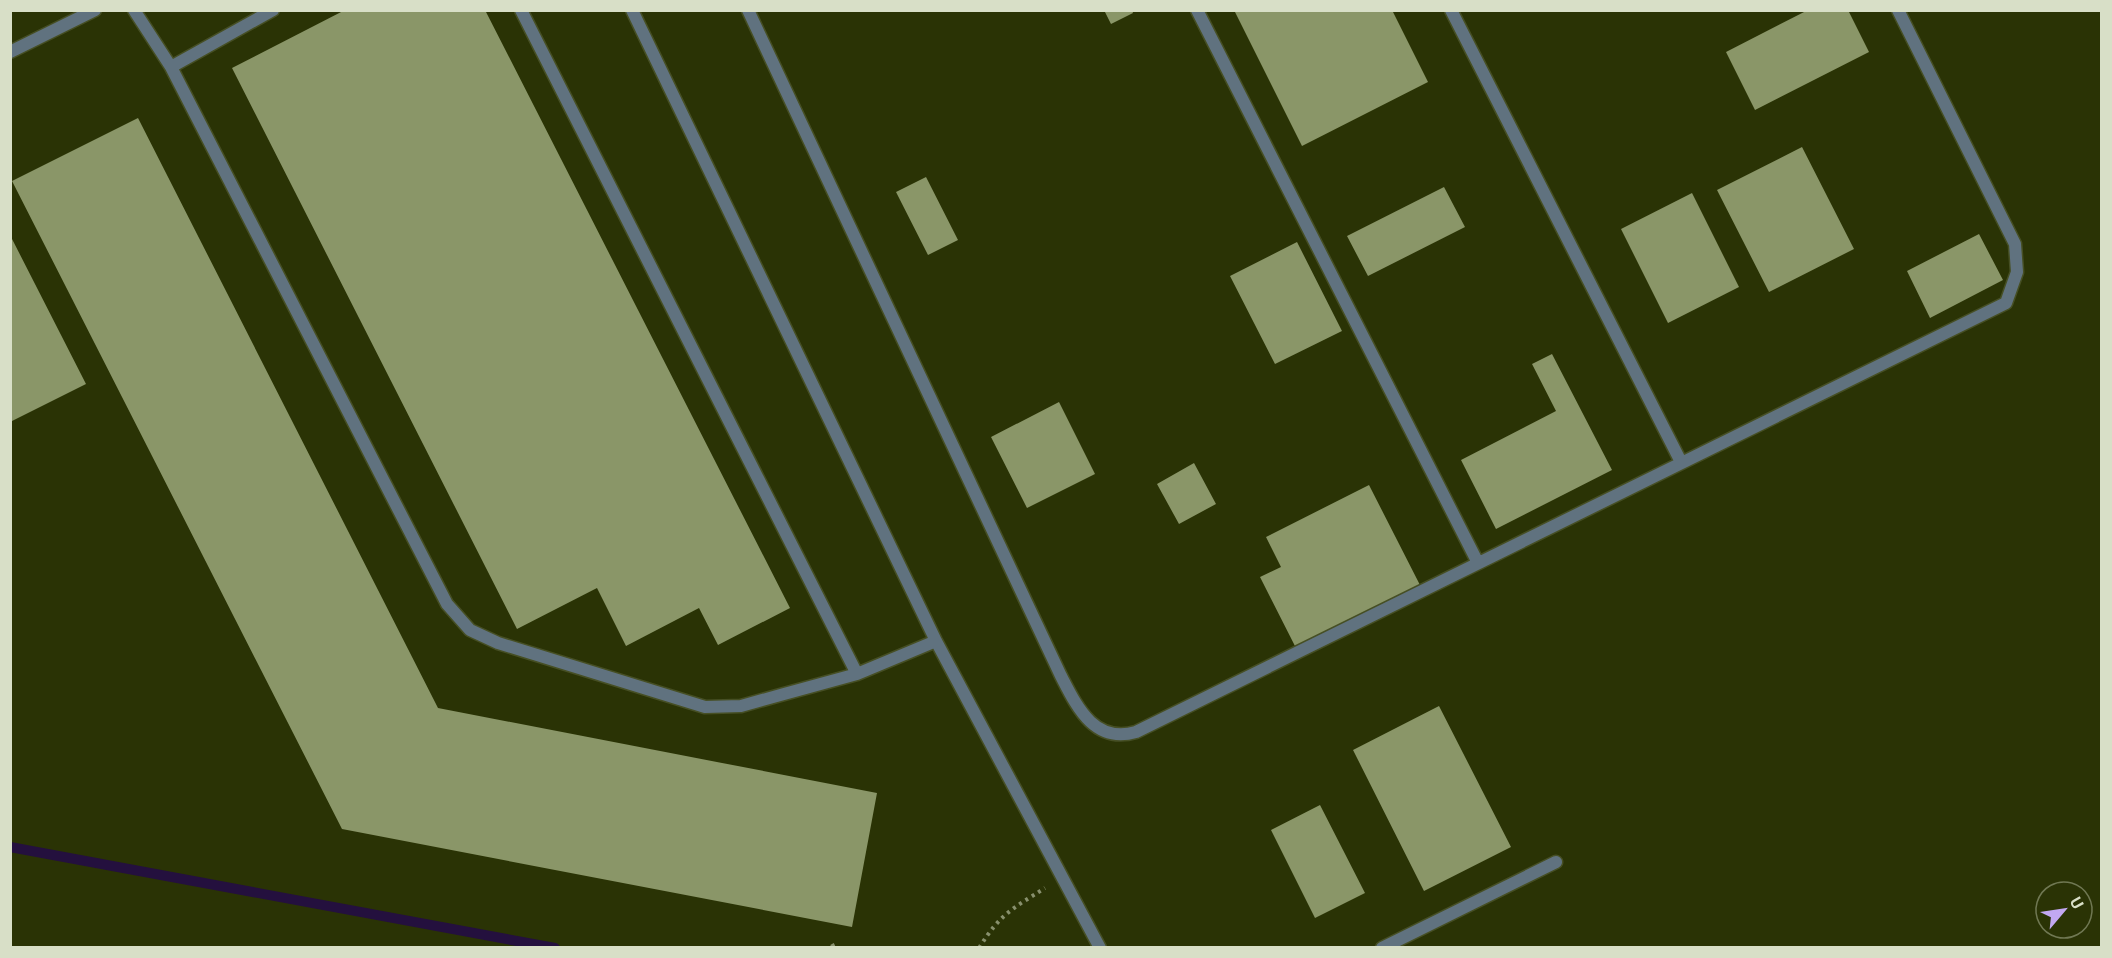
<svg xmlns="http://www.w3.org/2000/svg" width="2112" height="958" font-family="Roboto,sans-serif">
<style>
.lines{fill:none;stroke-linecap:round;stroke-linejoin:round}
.stream{stroke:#24103e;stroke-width:10}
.building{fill:#8a9668}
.lane-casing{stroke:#464f24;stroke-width:15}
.path{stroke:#88906d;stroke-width:4;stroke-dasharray:3 4.5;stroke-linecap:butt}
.lane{stroke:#60727f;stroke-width:12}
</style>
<rect width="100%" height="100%" fill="#2a3305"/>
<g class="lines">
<!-- stream -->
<path class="stream" d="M10,847L555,948"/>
</g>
<!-- building -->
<path class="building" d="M345,10H485L790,608L718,645L699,608L626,646L597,588L517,629L232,68Z
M1104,10H1132L1133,13L1111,24Z
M1234,10H1392L1428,82L1302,146Z
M1808,10H1848L1869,52L1755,110L1726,52Z
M138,118L438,708L877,793L852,927L342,829L12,181Z
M1802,147L1854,249L1769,292L1717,190Z
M926,177L958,240L928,255L896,192Z
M1444,187L1465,227L1368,276L1347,236Z
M1692,193L1739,287L1668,323L1621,229Z
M1979,234L2003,280L1930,318L1907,271Z
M10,235L86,384L10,422Z
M1297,242L1342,331L1275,364L1230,276Z
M1552,354L1612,470L1496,529L1461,460L1556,411L1532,364Z
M1059,402L1095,474L1027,508L991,437Z
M1194,463L1216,504L1179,524L1157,484Z
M1369,485L1421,587L1297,650L1260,577L1281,567L1266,537Z
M1439,706L1511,847L1424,891L1353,750Z
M1320,805L1365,893L1315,918L1271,830Z"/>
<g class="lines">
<!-- lane casing -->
<g class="lane-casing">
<path id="lane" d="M134,10L171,67
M273,10L171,67L447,604L470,630L498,643L705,707L741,706L784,694L857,674L936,641
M521,10L857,674
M632,10L936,641L1100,948
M748,10L1061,676C1077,707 1094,744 1136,732L2006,303L2017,272L2015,244L1898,10
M1197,10L1478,563
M1451,10L1681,462
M10,52L95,10
M1382,948L1556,862"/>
</g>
<!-- path -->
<path class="path" d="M832,944L834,948
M979,948C1001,913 1012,909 1045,888"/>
<!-- lane -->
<use href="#lane" class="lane"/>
</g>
<!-- border -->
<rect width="2112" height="958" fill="none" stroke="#d8dfc7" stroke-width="24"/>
<!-- north arrow -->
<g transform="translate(2064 910) rotate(61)"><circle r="28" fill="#2a3305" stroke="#707853" stroke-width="1.5"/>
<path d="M0-4.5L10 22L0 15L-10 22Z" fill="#c2a8f2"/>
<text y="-9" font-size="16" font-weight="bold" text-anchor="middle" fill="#d8dfc7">U</text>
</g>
</svg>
